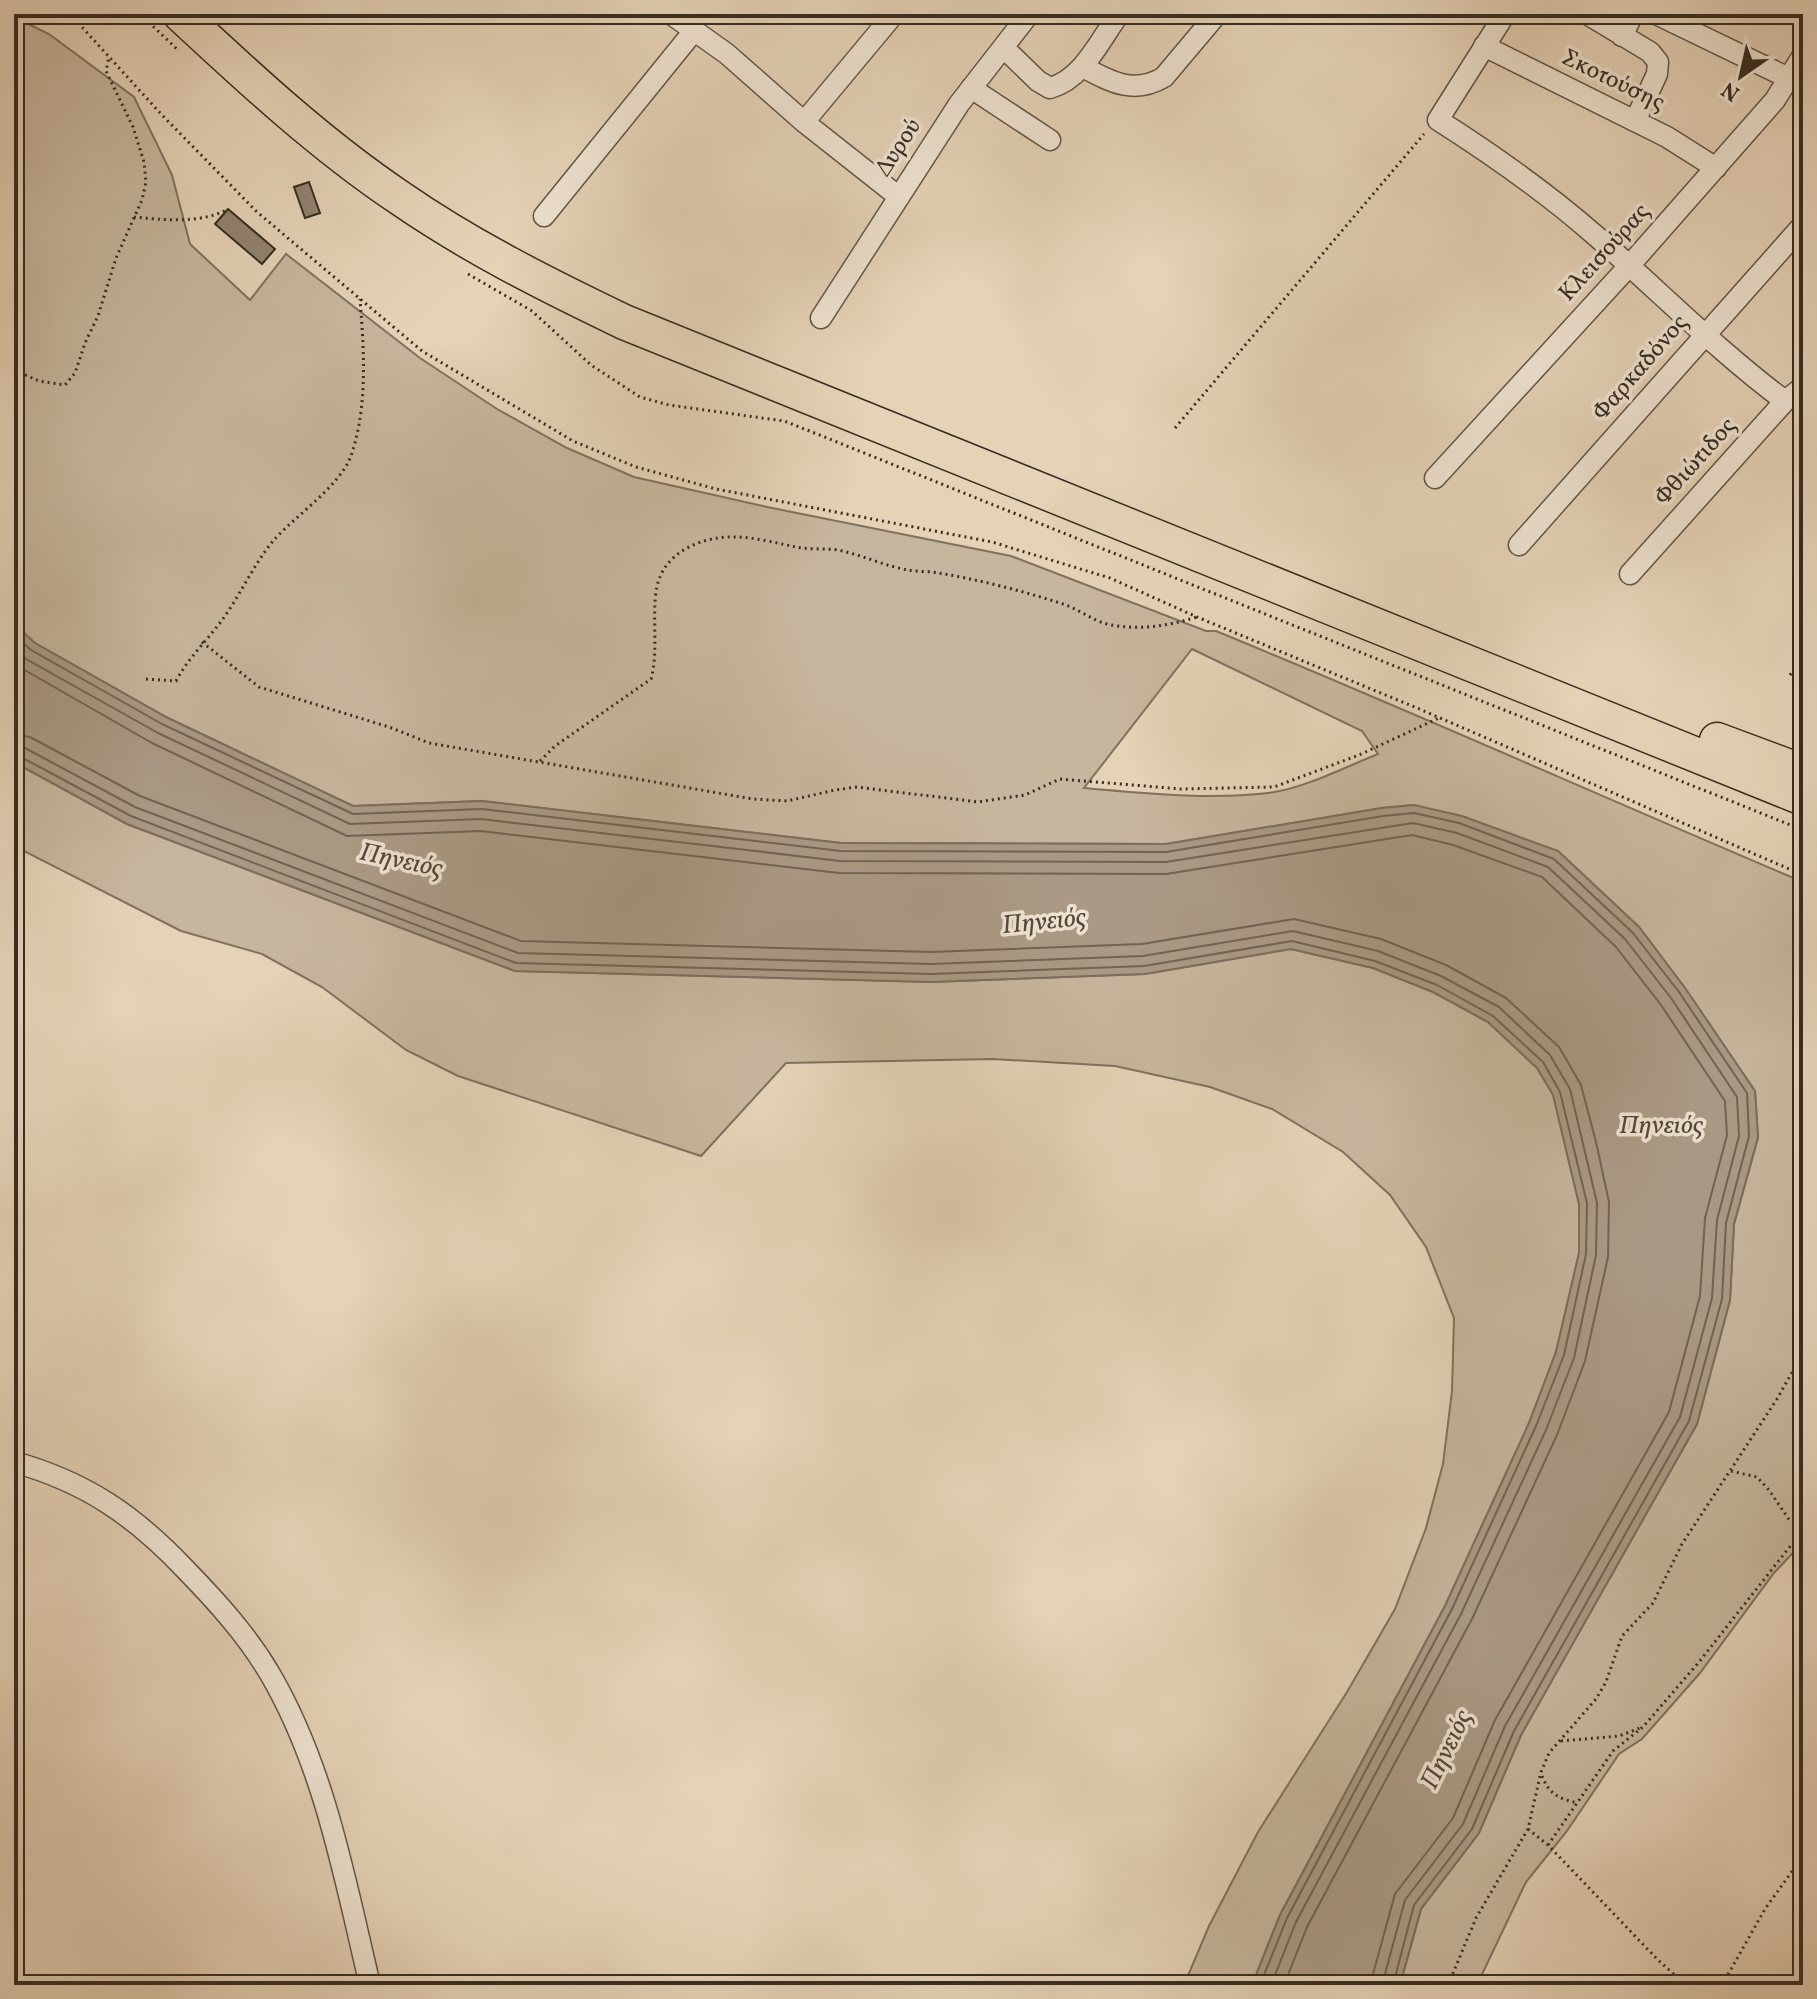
<svg xmlns="http://www.w3.org/2000/svg" width="1817" height="1999" font-family="Vollkorn,serif">
<style>
.green{fill:#c7b69e;stroke:#7f7260;stroke-width:2;fill-rule:evenodd}
.water{fill:#aa9a85;stroke:#7c6e5e;stroke-width:2}
.lines{fill:none;stroke-linecap:round;stroke-linejoin:round}
.shore{stroke:#706454;stroke-width:2}
.building{fill:#918370;stroke:#372d23;stroke-width:2}
.service-casing{stroke:#625648;stroke-width:13}
.minor-casing{stroke:#625648;stroke-width:23}
.trunk-casing{stroke:#372d23;stroke-width:37}
.path{stroke:#372d23;stroke-width:3;stroke-dasharray:2 4;stroke-linecap:butt}
.service{stroke:#eee2d0;stroke-width:10}
.minor{stroke:#eee2d0;stroke-width:20}
.trunk{stroke:#e5d2b7;stroke-width:34}
.labels{text-anchor:middle;dominant-baseline:central;stroke-width:7;stroke-linejoin:round;paint-order:stroke}
.street-label{font-size:24px;fill:#372d23;stroke:#eee2d0}
.water-label{font-size:26px;font-style:italic;fill:#54483c;stroke:#eee2d0}
</style>
<rect width="100%" height="100%" fill="#e5d2b7"/>
<filter id="stains"><feTurbulence type="fractalNoise" baseFrequency=".0025" numOctaves="4"/><feColorMatrix values="0 0 0 0 .2 0 0 0 0 .09 0 0 0 0 .02 0 0 0 .5 -.17"/></filter>
<radialGradient id="worn" r=".72"><stop offset=".6" stop-color="#630" stop-opacity="0"/><stop offset="1" stop-color="#630" stop-opacity=".3"/></radialGradient>
<!-- green -->
<path class="green" d="M14,17L49,34L134,97L172,175L190,244L250,300L286,254L420,358L497,409L567,448L634,477L767,507L1011,556L1206,631H1216C1413,712 1607,799 1803,882V1542L1774,1573L1700,1673L1642,1739L1619,1754L1567,1831L1526,1882L1477,1985H1400L1421,1909L1479,1833L1521,1735L1697,1424L1730,1300L1734,1224L1758,1138L1755,1091L1685,988L1639,927L1558,851L1414,805L1382,808L1166,844L841,843L482,801L353,806L166,717L35,643L14,624ZM1192,649L1362,731L1378,754C1345,767 1303,789 1268,793C1208,800 1144,793 1084,788Z
M14,762L127,824L515,971L931,982L1145,974L1291,949L1373,968L1433,992L1488,1022L1537,1068L1553,1094L1579,1204V1253L1556,1352L1529,1423L1445,1606L1280,1915L1252,1985H1184L1209,1926L1258,1832L1347,1692L1395,1609L1426,1528L1443,1464L1452,1391L1454,1318L1426,1247L1390,1195L1343,1152L1272,1109L1210,1087L1115,1066L993,1059L786,1063L701,1156L458,1076L406,1050L322,987L262,954L181,931L14,846Z"/>
<!-- water -->
<path class="water" d="M14,624L35,643L166,717L353,806L482,801L841,843L1166,844L1382,808L1414,805L1462,816L1558,851L1639,927L1685,988L1755,1091L1758,1137L1734,1224L1730,1300L1697,1424L1521,1735L1479,1833L1421,1909L1400,1985H1252L1280,1915L1445,1606L1529,1423L1556,1352L1579,1253V1204L1553,1095L1537,1068L1488,1022L1433,992L1373,968L1291,949L1145,974L931,982L515,971L127,824L14,762Z"/>
<g class="lines">
<!-- shore -->
<path class="shore" d="M14,635L31,650L162,724L353,814L482,809L841,851L1166,852L1383,816L1414,813L1459,823L1554,859L1633,933L1679,992L1747,1093L1749,1136L1726,1223L1722,1299L1689,1421L1514,1731L1472,1829L1414,1905L1393,1985
M14,648L26,659L158,733L350,824L481,819L840,861L1166,862L1413,823L1457,833L1548,867L1625,939L1671,998L1737,1097L1739,1136L1717,1220L1712,1298L1680,1417L1505,1726L1463,1824L1405,1900L1382,1985
M14,664L152,743L347,836L481,831L839,873L1166,874L1412,835L1453,845L1542,877L1616,947L1661,1005L1725,1101L1727,1135L1705,1218L1700,1296L1669,1412L1495,1720L1453,1818L1395,1894L1370,1985
M14,734L30,737L140,796L521,941L931,952L1142,944L1294,919L1381,939L1446,965L1506,998L1559,1047L1581,1085L1596,1142L1609,1202L1608,1257L1585,1361L1557,1435L1472,1619L1307,1927L1284,1985
M14,746L25,748L135,807L518,953L931,964L1143,956L1293,931L1378,951L1441,976L1499,1007L1550,1055L1570,1089L1597,1203L1596,1255L1574,1358L1546,1430L1461,1614L1296,1922L1271,1985
M14,756L21,757L131,816L516,963L931,974L1144,966L1292,941L1375,961L1437,985L1493,1016L1543,1062L1560,1092L1587,1203L1586,1254L1564,1355L1536,1426L1452,1609L1287,1918L1260,1985"/>
</g>
<!-- building -->
<path class="building" d="M309,182L320,213L305,218L294,187Z
M228,209L275,249L262,264L215,224Z"/>
<g class="lines">
<!-- service casing -->
<g class="service-casing">
<path id="service" d="M1801,481L1803,480"/>
</g>
<!-- minor casing -->
<g class="minor-casing">
<path id="minor" d="M671,14L727,54L804,122L899,197
M1505,14L1438,120C1493,155 1547,193 1596,236C1659,291 1718,351 1785,401
M1587,14L1650,52L1658,62L1657,74L1635,121
M1656,14L1803,85
M1622,36L1633,14
M1484,46L1667,137L1716,168
M1004,48L1038,81L1050,88C1083,79 1100,40 1119,14
M1083,67C1111,82 1134,95 1164,77L1217,14
M971,88L1050,140
M804,122L894,14
M544,216L693,32
M821,318L959,104L1029,14
M1435,478L1629,266L1775,100L1803,55
M1519,545L1803,225
M1630,574L1785,401L1803,387
M14,1462C86,1482 135,1516 186,1570C217,1602 247,1635 270,1674C325,1768 345,1880 370,1985"/>
</g>
<!-- trunk casing -->
<g class="trunk-casing">
<path id="trunk" d="M180,14C250,79 321,145 400,198C471,247 547,285 624,322L1803,798
M1717,740L1803,772"/>
</g>
<!-- path -->
<path class="path" d="M70,14L161,114L256,211L302,250L422,351L573,441L636,467L716,489L992,542L1110,578L1197,617L1417,708L1803,875
M140,14L178,50
M134,217C164,220 201,224 228,209
M468,274L532,311L591,365L640,397L669,405L784,421L802,428L1803,830
M14,370L39,381L65,385L75,373L85,343L98,316L116,258L142,200L146,182L144,162L133,127L106,71L109,57
M1175,428L1424,134
M202,642L259,687L389,727L429,743L753,799L787,801L835,790L857,787L978,802L1025,795L1060,779L1181,789L1274,787L1359,755L1439,718
M1790,675L1803,659
M146,679L176,681C190,655 211,637 227,613C243,589 255,563 273,541C296,515 339,487 351,456C368,406 364,350 360,299
M540,761L555,746L651,679C660,648 649,602 660,577C669,554 695,541 718,538C744,534 771,542 796,547C810,550 824,548 838,550C862,555 885,566 908,570C918,572 929,571 939,573C980,580 1023,591 1063,604C1078,609 1092,620 1107,624C1137,631 1168,626 1197,617
M1803,1167L1795,1219L1803,1249
M1731,1471L1757,1477L1769,1490L1790,1521L1803,1525
M1561,1741L1619,1736L1640,1728
M1542,1776C1549,1794 1559,1799 1578,1803
M1528,1829L1548,1845L1657,1959L1686,1985
M1548,1845L1613,1751L1643,1727L1699,1662L1803,1530
M1448,1985L1476,1918L1528,1829L1541,1772L1549,1753L1596,1699L1606,1682L1622,1636L1653,1603L1682,1544L1777,1399L1803,1353
M1722,1985L1765,1909L1803,1856"/>
<!-- service -->
<use href="#service" class="service"/>
<!-- minor -->
<use href="#minor" class="minor"/>
<!-- trunk -->
<use href="#trunk" class="trunk"/>
</g>
<g class="labels">
<!-- street labels -->
<g class="street-label">
<text transform="translate(1613 81) rotate(26)">Σκοτούσης</text>
<text transform="translate(899 148) rotate(-57)">Δυρού</text>
<text transform="translate(1605 253) rotate(-48)">Κλεισούρας</text>
<text transform="translate(1641 368) rotate(-49)">Φαρκαδόνος</text>
<text transform="translate(1696 462) rotate(-48)">Φθιώτιδος</text>
</g>
<!-- water labels -->
<g class="water-label">
<text transform="translate(401 861) rotate(12)">Πηνειός</text>
<text transform="translate(1044 922) rotate(-6)">Πηνειός</text>
<text x="1661" y="1126">Πηνειός</text>
<text transform="translate(1447 1750) rotate(-64)">Πηνειός</text>
</g>
</g>
<!-- margin -->
<rect width="1817" height="1999" fill="none" stroke="#e5d2b7" stroke-width="48"/>
<rect x="16" y="16" width="1785" height="1967" fill="none" stroke="#372d23" stroke-width="4"/>
<rect x="24" y="24" width="1769" height="1951" fill="none" stroke="#372d23" stroke-width="2"/>
<!-- north arrow -->
<g transform="translate(1741 76) rotate(214)" stroke="#eee2d0" stroke-width="6" paint-order="stroke">
<path d="M0-6L14 30L0 20L-14 30Z" fill="#372d23"/>
<text y="-12" font-size="22" font-weight="bold" text-anchor="middle" fill="#372d23">N</text>
</g>
<rect width="100%" height="100%" filter="url(#stains)"/>
<rect width="100%" height="100%" fill="url(#worn)"/>
</svg>
